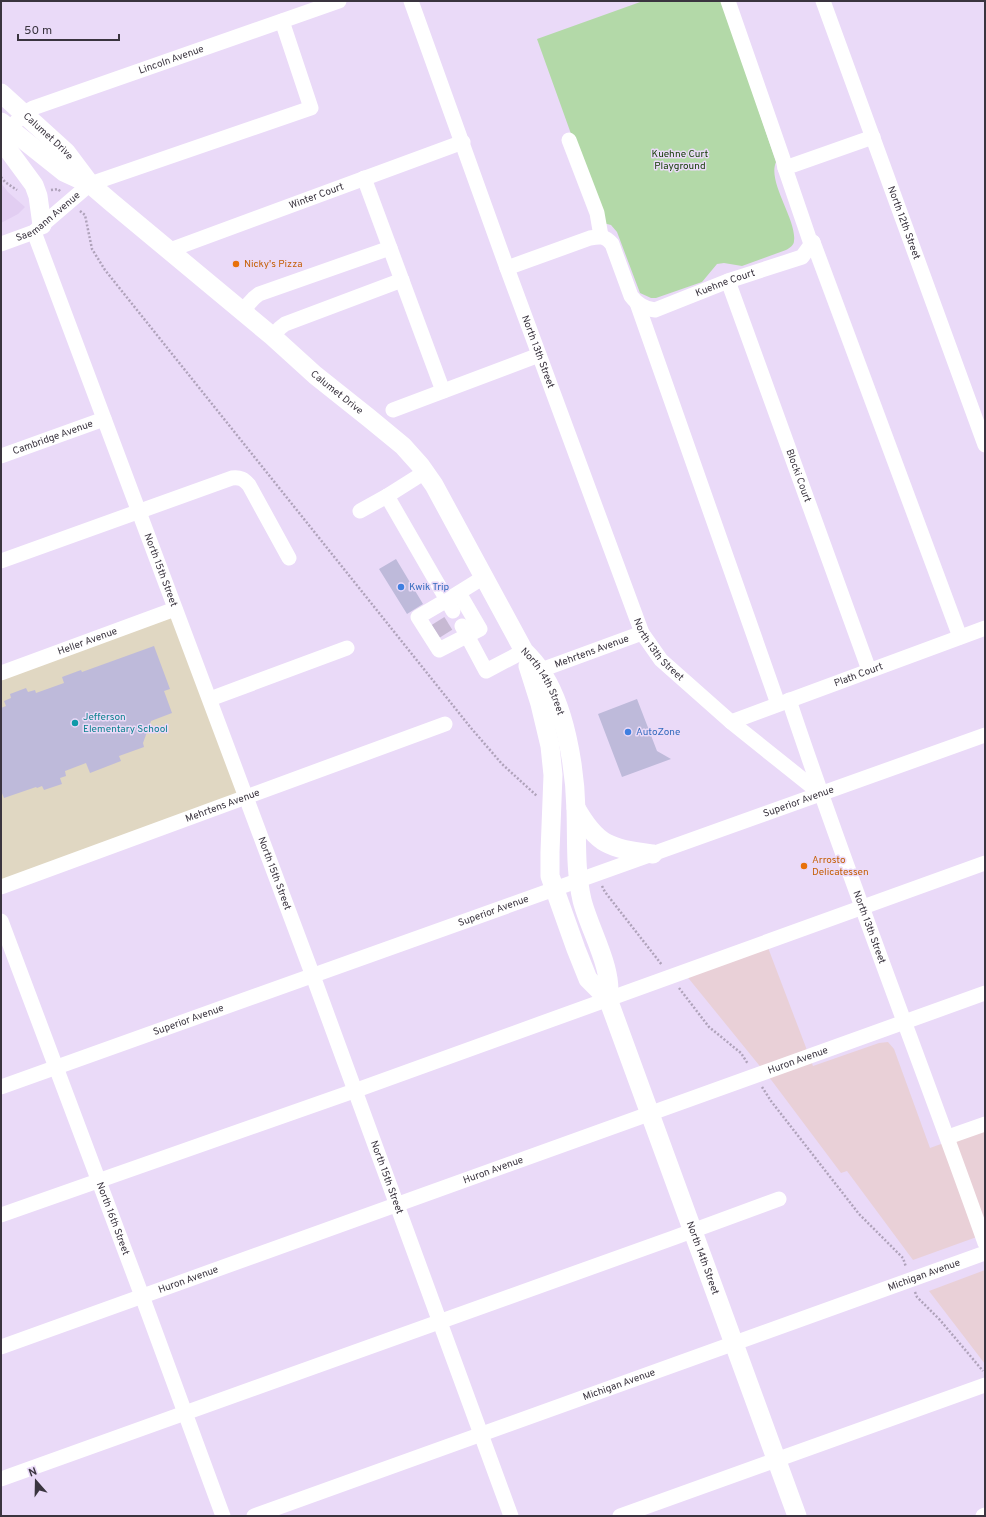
<svg xmlns="http://www.w3.org/2000/svg" width="986" height="1517" font-family="Overpass,sans-serif">
<style>
.commercial{fill:#e9d0d7}
.built{fill:#e2cef2}
.education{fill:#e0d7c2}
.green{fill:#b3d9a8}
.building{fill:#bebada}
.lines{fill:none;stroke-linecap:round;stroke-linejoin:round}
.minor-tunnel{stroke:#c7b9d3;stroke-width:15;stroke-dasharray:15 8;stroke-linecap:butt}
.path{stroke:#afa2ba;stroke-width:2.5;stroke-dasharray:2 2;stroke-linecap:butt}
.minor{stroke:#fff;stroke-width:15}
.major{stroke:#fff;stroke-width:19}
.food-dot{fill:#e8710a;stroke:#eadaf8;stroke-width:1.5}
.shop-dot{fill:#3f7fe0;stroke:#eadaf8;stroke-width:1.5}
.culture-dot{fill:#0f9aa8;stroke:#eadaf8;stroke-width:1.5}
.labels{text-anchor:middle;dominant-baseline:central;stroke-width:3;stroke-linejoin:round;paint-order:stroke}
.street-label{font-size:10px;fill:#3a343f;stroke:#eadaf8}
.park-label{font-size:10px;fill:#103800;stroke:#eadaf8}
.food-label{font-size:10px;fill:#c56008;stroke:#eadaf8;text-anchor:start}
.shop-label{font-size:10px;fill:#366cbe;stroke:#eadaf8;text-anchor:start}
.culture-label{font-size:10px;fill:#0d838f;stroke:#eadaf8;text-anchor:start}
</style>
<rect width="100%" height="100%" fill="#eadaf8"/>
<!-- commercial -->
<path class="commercial" d="M767,945L813,1066L879,1043L888,1042L894,1049L930,1148L985,1128V1234L913,1260L847,1171L841,1173L772,1081L685,974Z
M985,1270V1364L929,1291Z"/>
<!-- built -->
<path class="built" d="M1,183L8,192L25,207L18,214L1,223Z"/>
<!-- education -->
<path class="education" d="M175,609L246,797L1,887V673Z"/>
<!-- green -->
<path class="green" d="M643,1H722L776,162C767,182 797,220 794,241C794,245 790,248 786,250L742,266L724,263L717,264L702,282L656,298H651L640,293L617,232L611,225L603,223L537,39Z"/>
<!-- building -->
<path class="building" d="M396,559L423,604L407,614L379,569Z
M154,646L170,689L164,691L172,713L151,721L143,743L144,747L119,756L121,761L90,773L86,763L65,771L66,776L60,778L62,784L44,790L42,786L37,788L36,787L4,798L1,791V708L6,706L4,701L11,698L10,694L26,688L28,692L35,690L36,693L64,683L62,677L81,670L82,672Z
M637,699L657,751L671,759L622,777L598,714Z"/>
<g class="lines">
<!-- minor-tunnel -->
<path class="minor-tunnel" d="M438,621L446,634"/>
<!-- path -->
<path class="path" d="M1,177L5,182L17,190
M51,190L58,189L61,192
M80,211L85,215L86,220L92,249L105,270L471,728L502,764L537,796
M602,886L605,892L662,965
M679,988L709,1027L741,1053L748,1064
M762,1087L771,1101L859,1214L903,1258L906,1267
M915,1292L917,1297L940,1320L983,1371"/>
<!-- minor -->
<g class="minor">
<path id="s1" d="M411,1L507,268L642,633L661,660L731,722L821,794"/>
<path d="M728,1L783,159L785,168"/>
<path id="s2" d="M823,1L985,445"/>
<path id="s3" d="M10,129L24,113L33,108L339,1"/>
<path d="M569,140L597,213L601,236"/>
<path d="M364,178L443,391"/>
<path id="s4" d="M34,232L313,976L511,1516"/>
<path d="M813,242L960,637"/>
<path id="s5" d="M1,244L34,232L90,184L311,108L282,21"/>
<path id="s6" d="M170,250L463,142"/>
<path id="s7" d="M507,268L590,238C601,236 605,236 612,244L631,296C637,304 644,309 655,310L728,281L802,257L813,242L810,241L785,168L873,137"/>
<path id="s8" d="M728,281L869,670"/>
<path d="M637,303L778,704"/>
<path d="M242,311L254,298L259,294L390,248"/>
<path d="M272,336L280,328L285,324L402,280"/>
<path d="M393,410L539,355"/>
<path id="s9" d="M1,456L104,419"/>
<path d="M425,472L387,496L447,600L418,617L439,650L480,629L459,593"/>
<path d="M360,511L387,496"/>
<path d="M1,561L232,478C240,477 244,479 249,485L289,558"/>
<path d="M453,611L447,600L484,577"/>
<path d="M462,626L486,671L524,651"/>
<path id="s10" d="M541,670L642,633"/>
<path id="s11" d="M1,673L175,609"/>
<path d="M210,699L347,648"/>
<path id="s12" d="M789,700C850,883 921,1062 985,1243"/>
<path id="s13" d="M731,722L985,628"/>
<path id="s14" d="M1,887L445,724"/>
<path id="s15" d="M1,921L142,1296L223,1516"/>
<path id="s16" d="M1,1087L985,735"/>
<path d="M948,1137L985,1124"/>
<path d="M1,1215L354,1091L985,863"/>
<path id="s17" d="M1,1347L985,993"/>
<path d="M1,1479L673,1238L779,1199"/>
<path id="s18" d="M254,1516L985,1253"/>
<path d="M620,1516L985,1385"/>
<path d="M983,1516L985,1515"/>
</g>
<!-- major -->
<g class="major">
<path id="s19" d="M1,93L66,152L90,184L111,202L272,336L315,375L369,418L403,446L420,465L434,485L524,651C530,657 536,663 540,670C565,705 575,767 576,810C577,840 575,870 582,900C589,929 614,970 608,999"/>
<path d="M1,122L64,172L90,184"/>
<path d="M1,140L34,185L38,196L42,225"/>
<path id="s20" d="M528,666L540,704L550,746L553,775L550,852V876L576,949L588,979L608,999L797,1516"/>
<path d="M576,808C598,847 611,848 653,854"/>
</g>
</g>
<!-- markers -->
<g class="food-dot">
<circle cx="236" cy="264" r="4"/>
<circle cx="804" cy="866" r="4"/>
</g>
<g class="shop-dot">
<circle cx="401" cy="587" r="4"/>
<circle cx="628" cy="732" r="4"/>
</g>
<circle class="culture-dot" cx="75" cy="723" r="4"/>
<g class="labels">
<!-- street labels -->
<g class="street-label">
<text stroke="none"><textPath href="#s3" startOffset="178">Lincoln Avenue</textPath></text>
<text stroke="none"><textPath href="#s19" startOffset="64">Calumet Drive</textPath></text>
<text stroke="none"><textPath href="#s6" startOffset="156">Winter Court</textPath></text>
<text stroke="none"><textPath href="#s5" startOffset="55">Saemann Avenue</textPath></text>
<text stroke="none"><textPath href="#s2" startOffset="236">North 12th Street</textPath></text>
<text stroke="none"><textPath href="#s7" startOffset="272">Kuehne Court</textPath></text>
<text stroke="none"><textPath href="#s1" startOffset="373">North 13th Street</textPath></text>
<text stroke="none"><textPath href="#s19" startOffset="451">Calumet Drive</textPath></text>
<text stroke="none"><textPath href="#s9" startOffset="55">Cambridge Avenue</textPath></text>
<text stroke="none"><textPath href="#s8" startOffset="207">Blocki Court</textPath></text>
<text stroke="none"><textPath href="#s4" startOffset="361">North 15th Street</textPath></text>
<text stroke="none"><textPath href="#s11" startOffset="92">Heller Avenue</textPath></text>
<text stroke="none"><textPath href="#s1" startOffset="696">North 13th Street</textPath></text>
<text stroke="none"><textPath href="#s10" startOffset="54">Mehrtens Avenue</textPath></text>
<text stroke="none"><textPath href="#s13" startOffset="136">Plath Court</textPath></text>
<text stroke="none"><textPath href="#s19" startOffset="811">North 14th Street</textPath></text>
<text stroke="none"><textPath href="#s16" startOffset="847">Superior Avenue</textPath></text>
<text stroke="none"><textPath href="#s14" startOffset="236">Mehrtens Avenue</textPath></text>
<text stroke="none"><textPath href="#s4" startOffset="685">North 15th Street</textPath></text>
<text stroke="none"><textPath href="#s16" startOffset="523">Superior Avenue</textPath></text>
<text stroke="none"><textPath href="#s12" startOffset="241">North 13th Street</textPath></text>
<text stroke="none"><textPath href="#s16" startOffset="199">Superior Avenue</textPath></text>
<text stroke="none"><textPath href="#s17" startOffset="847">Huron Avenue</textPath></text>
<text stroke="none"><textPath href="#s17" startOffset="523">Huron Avenue</textPath></text>
<text stroke="none"><textPath href="#s4" startOffset="1009">North 15th Street</textPath></text>
<text stroke="none"><textPath href="#s15" startOffset="318">North 16th Street</textPath></text>
<text stroke="none"><textPath href="#s20" startOffset="627">North 14th Street</textPath></text>
<text stroke="none"><textPath href="#s18" startOffset="712">Michigan Avenue</textPath></text>
<text stroke="none"><textPath href="#s17" startOffset="199">Huron Avenue</textPath></text>
<text stroke="none"><textPath href="#s18" startOffset="388">Michigan Avenue</textPath></text>
</g>
<!-- park labels -->
<g class="park-label">
<text x="680" y="154">Kuehne Curt<tspan x="680" dy="12">Playground</tspan></text>
</g>
<!-- food labels -->
<g class="food-label">
<text x="244" y="264">Nicky's Pizza</text>
<text x="812" y="860">Arrosto<tspan x="812" dy="12">Delicatessen</tspan></text>
</g>
<!-- shop labels -->
<g class="shop-label">
<text x="409" y="587">Kwik Trip</text>
<text x="636" y="732">AutoZone</text>
</g>
<!-- culture labels -->
<g class="culture-label">
<text x="83" y="717">Jefferson<tspan x="83" dy="12">Elementary School</tspan></text>
</g>
</g>
<!-- border -->
<rect width="986" height="1517" fill="none" stroke="#3a343f" stroke-width="4"/>
<!-- north arrow -->
<g transform="translate(36 1481) rotate(340)" stroke="#eadaf8" stroke-width="3" paint-order="stroke">
<path d="M0-3L7 15L0 10L-7 15Z" fill="#3a343f"/>
<text y="-6" font-size="11" font-weight="bold" text-anchor="middle" fill="#3a343f">N</text>
</g>
<!-- scale -->
<path d="M18 34v6h101v-6" fill="none" stroke="#3a343f" stroke-width="2"/>
<text x="24" y="34" font-size="12" fill="#3a343f" stroke="#eadaf8" stroke-width="3" paint-order="stroke">50 m</text>
</svg>
